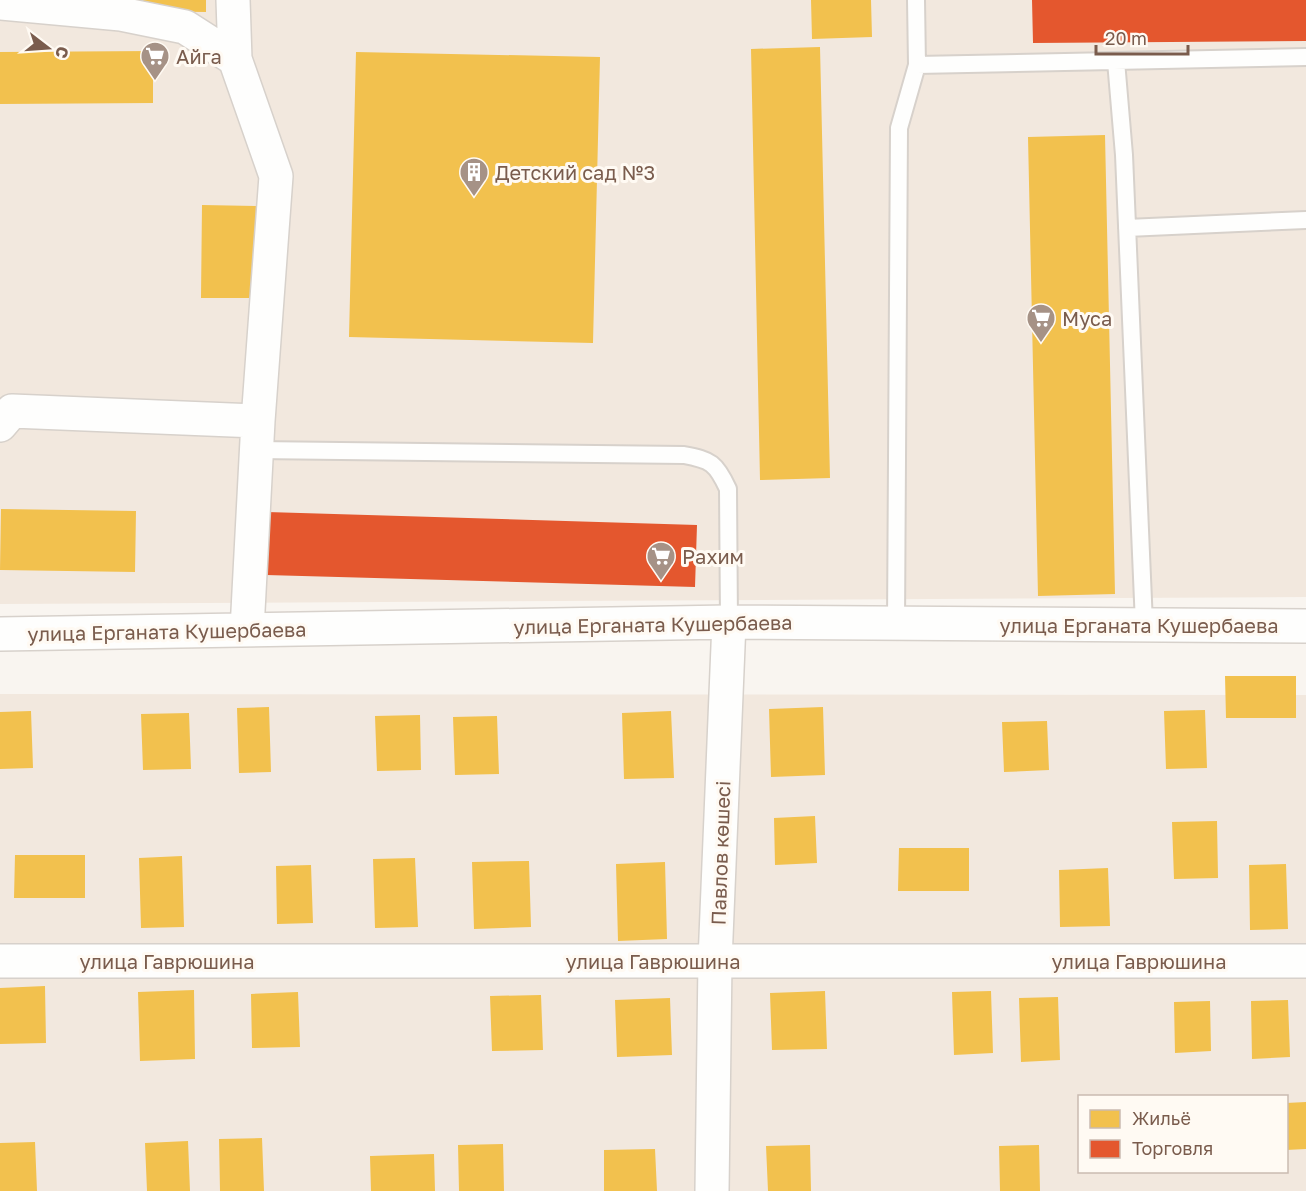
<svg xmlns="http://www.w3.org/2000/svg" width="1306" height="1191" font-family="'Golos Text',sans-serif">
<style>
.residential{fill:#f2e8de;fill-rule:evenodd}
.homes{fill:#f2c14e}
.shops{fill:#e4572e}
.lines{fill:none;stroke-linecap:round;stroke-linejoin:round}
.lane-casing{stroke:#d7d1cb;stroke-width:20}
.street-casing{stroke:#d7d1cb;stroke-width:36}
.lane{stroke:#fefefd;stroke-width:16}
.street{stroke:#fefefd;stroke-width:33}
.labels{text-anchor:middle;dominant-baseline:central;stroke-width:6;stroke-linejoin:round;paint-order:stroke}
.poi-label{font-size:20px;fill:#7a5c4d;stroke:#fffaf3;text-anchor:start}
.street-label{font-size:20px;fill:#7a5c4d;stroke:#fffaf3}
</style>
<rect width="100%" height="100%" fill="#f9f5f0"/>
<!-- residential -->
<path class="residential" d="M0,0H1306V597L0,604Z
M0,694L1306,695V1191H0ZM1080,1096H1286V1172H1080Z"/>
<!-- homes -->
<path class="homes" d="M125,0H206V12L125,11Z
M811,0H871L872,37L812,39Z
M820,47L830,478L760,480L751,49Z
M153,51V103L0,104V52Z
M356,52L600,57L593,343L349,337Z
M1105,135L1115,594L1038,596L1028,137Z
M202,205L256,206L255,298H201Z
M1,509L136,511L135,572L0,570Z
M1225,676H1296V718H1226Z
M269,707L271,772L239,773L237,708Z
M823,707L825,775L771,777L769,709Z
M1205,710L1207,768L1166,769L1164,711Z
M31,711L33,768L0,769V712Z
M671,711L674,778L624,779L622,713Z
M189,713L191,769L143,770L141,714Z
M420,715L421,770L377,771L375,716Z
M497,716L499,774L455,775L453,717Z
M1047,721L1049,770L1004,772L1002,722Z
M815,816L817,863L775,865L774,818Z
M1217,821L1218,878L1174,879L1172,822Z
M899,848H969V891H898Z
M15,855H85V898H14Z
M182,856L184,927L141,928L139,858Z
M415,858L418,927L375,928L373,859Z
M529,861L531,927L474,929L472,862Z
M665,862L667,939L618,941L616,864Z
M1286,864L1288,929L1250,930L1249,865Z
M311,865L313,923L277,924L276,866Z
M1108,868L1110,926L1060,927L1059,870Z
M45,986L46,1043L0,1044V988Z
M194,990L195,1059L140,1061L138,992Z
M825,991L827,1049L772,1050L770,993Z
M991,991L993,1053L954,1055L952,992Z
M298,992L300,1047L252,1048L251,994Z
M541,995L543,1050L492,1051L490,996Z
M1058,997L1060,1060L1021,1062L1019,998Z
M670,998L672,1055L617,1057L615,1000Z
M1288,1000L1290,1057L1252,1059L1251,1001Z
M1210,1001L1211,1051L1175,1053L1174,1002Z
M1306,1102V1149L1286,1150V1103Z
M262,1138L264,1191H220L219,1139Z
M188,1141L190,1191H147L145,1143Z
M35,1142L37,1191H0V1143Z
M503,1144L504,1191H459L458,1145Z
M810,1145L811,1191H768L766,1146Z
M1039,1145L1040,1191H1000L999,1146Z
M655,1149L657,1191H604V1150Z
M434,1154L435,1191H371L370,1156Z"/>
<!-- shops -->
<path class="shops" d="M1032,0H1306V41L1033,43Z
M267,512L697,525L695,587L266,575Z"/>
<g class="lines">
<!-- lane casing -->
<g class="lane-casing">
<path id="lane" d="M1116,61L1124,155L1144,624
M917,65L1306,57
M1127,228L1306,220
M256,450L684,455C711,460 716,463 728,489L729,622
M896,624L899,128L917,65L916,0"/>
</g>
<!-- street casing -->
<g class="street-casing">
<path id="street" d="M233,0L235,59
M0,3L121,14L185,27L235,59L276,176L258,421L247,630
M0,425L12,411L258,421
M0,634L729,622L1306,626
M0,961H1306
M712,1191L715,961L729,622"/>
</g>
<!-- lane -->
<use href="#lane" class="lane"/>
<!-- street -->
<use href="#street" class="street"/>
</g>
<!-- icons -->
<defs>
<g id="supermarket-pin" transform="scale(1.5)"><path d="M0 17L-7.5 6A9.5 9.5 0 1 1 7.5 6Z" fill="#a69286" stroke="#fffaf3"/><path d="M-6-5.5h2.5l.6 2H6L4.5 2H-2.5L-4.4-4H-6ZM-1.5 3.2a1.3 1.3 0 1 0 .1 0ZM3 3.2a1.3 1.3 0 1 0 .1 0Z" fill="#fff"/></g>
<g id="building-pin" transform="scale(1.5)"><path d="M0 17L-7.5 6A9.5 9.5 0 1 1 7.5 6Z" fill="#a69286" stroke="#fffaf3"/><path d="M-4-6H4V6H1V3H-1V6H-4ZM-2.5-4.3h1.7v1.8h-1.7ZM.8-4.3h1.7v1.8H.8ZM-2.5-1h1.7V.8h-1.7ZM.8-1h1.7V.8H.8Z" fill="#fff"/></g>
</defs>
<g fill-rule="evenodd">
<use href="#supermarket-pin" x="155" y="56"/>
<use href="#building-pin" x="474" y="172"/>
<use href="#supermarket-pin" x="1041" y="318"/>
<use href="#supermarket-pin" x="661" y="556"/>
</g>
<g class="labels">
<!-- poi labels -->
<g class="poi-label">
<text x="176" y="56">Айга</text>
<text x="495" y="172">Детский сад №3</text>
<text x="1062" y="318">Муса</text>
<text x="682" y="556">Рахим</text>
</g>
<!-- street labels -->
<g class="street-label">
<text transform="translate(653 624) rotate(-1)">улица Ерганата Кушербаева</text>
<text x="1139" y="625">улица Ерганата Кушербаева</text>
<text transform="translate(167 631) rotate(-1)">улица Ерганата Кушербаева</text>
<text transform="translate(720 853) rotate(-88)">Павлов көшесі</text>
<text x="167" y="961">улица Гаврюшина</text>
<text x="653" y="961">улица Гаврюшина</text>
<text x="1139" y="961">улица Гаврюшина</text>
</g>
</g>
<!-- legend -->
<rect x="1078" y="1095" width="210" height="78" fill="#fffaf3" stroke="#cabbb1" stroke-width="1.5"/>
<rect x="1090" y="1110" width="30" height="18" fill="#f2c14e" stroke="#cabbb1" stroke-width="1.5"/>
<text x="1132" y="1125" font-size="18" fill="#7a5c4d">Жильё</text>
<rect x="1090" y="1140" width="30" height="18" fill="#e4572e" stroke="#cabbb1" stroke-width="1.5"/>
<text x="1132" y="1155" font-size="18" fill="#7a5c4d">Торговля</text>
<!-- north arrow -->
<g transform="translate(48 48) rotate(107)" stroke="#fffaf3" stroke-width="4.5" paint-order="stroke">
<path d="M0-4.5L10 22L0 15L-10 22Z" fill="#7a5c4d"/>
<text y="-9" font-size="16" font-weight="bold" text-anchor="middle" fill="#7a5c4d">С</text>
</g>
<!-- scale -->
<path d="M1096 45v9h92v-9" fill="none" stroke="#7a5c4d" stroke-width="3"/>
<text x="1105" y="45" font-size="18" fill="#7a5c4d" stroke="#fffaf3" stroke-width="4.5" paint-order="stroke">20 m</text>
</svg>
